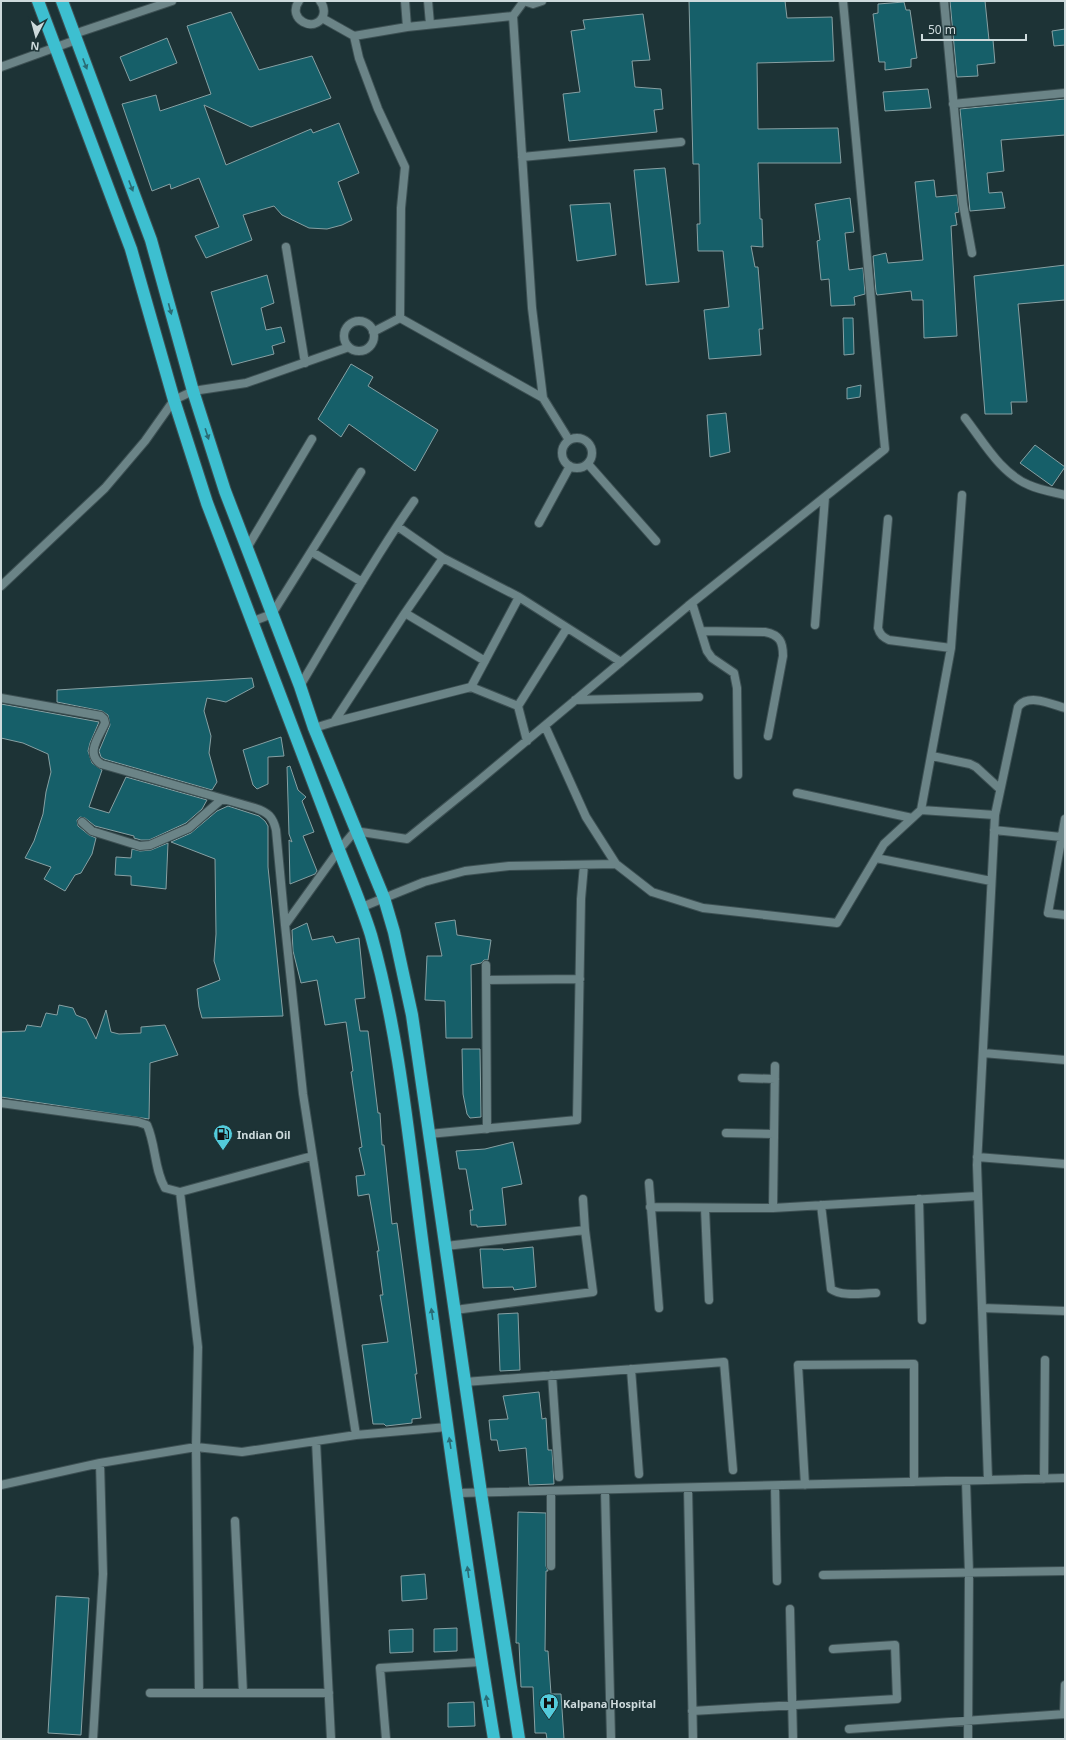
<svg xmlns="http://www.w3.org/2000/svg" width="1066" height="1740" font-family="'Noto Sans',sans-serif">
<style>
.building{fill:#165f69;stroke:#87a0a3}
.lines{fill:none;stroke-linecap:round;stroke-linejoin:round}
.lane-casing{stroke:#3d5053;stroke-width:10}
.street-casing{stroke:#3d5053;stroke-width:10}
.highway-casing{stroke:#3d5053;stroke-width:14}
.lane{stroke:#6b8487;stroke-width:8}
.street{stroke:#6b8487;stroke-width:8}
.highway{stroke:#3dbfd0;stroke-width:12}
.oneway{fill:#2a6b74}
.labels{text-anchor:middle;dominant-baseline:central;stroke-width:3;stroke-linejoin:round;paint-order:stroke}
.poi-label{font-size:11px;font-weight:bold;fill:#cddadc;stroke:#1d3336;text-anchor:start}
</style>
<rect width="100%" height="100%" fill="#1d3336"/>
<!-- building -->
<path class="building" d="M689,1H785L787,18L832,17L834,61L757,63L758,129L838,128L841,163H758L760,219H762L763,247L751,246L755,267H758L763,329H759L761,355L709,359L704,310L729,307L723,251H698L697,224H700L699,164H693Z
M950,1H985L989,40H993L995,63L977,65L978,76L957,77Z
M904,2L906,10H910L917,58L911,59V67L885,70V62H879L873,14L878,13V4Z
M231,12L259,70L312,56L331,98L251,127L204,105L226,165L311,129L313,133L339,123L359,173L338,182L352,220L342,225L327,229L309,228L282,215L274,206L243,215L252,240L206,258L195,236L219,227L199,178L171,189L170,184L152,191L122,104L156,95L160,111L211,94L187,26Z
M643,14L650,60L632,61L635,87L661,89L663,109L654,110L657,132L569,141L563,94L580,92L571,31L585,29L583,20Z
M1065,29V45L1054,46L1052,31Z
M167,38L177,63L130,81L120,57Z
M928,89L931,108L885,111L883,92Z
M1065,99V135L1001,140L1004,171L987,173L989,193L1002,192L1005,208L970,211L960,109Z
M665,168L679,282L646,285L634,170Z
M934,180L936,197L957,195L959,212L955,213L957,225L951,226L957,336L924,338L923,300H912L911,291L877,295L876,292L873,256L886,253L888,263L923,260L915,182Z
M850,198L854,232L845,233L849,270L863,268L865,294L854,297L855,305L831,306L829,279L821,280L817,241L820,240L815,204Z
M610,203L616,255L577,261L570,205Z
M1065,265V300L1018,304L1027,402H1011L1012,414H985L974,276Z
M267,275L274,303L261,308L266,330L281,327L285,342L272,346L274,354L232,365L211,292Z
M843,318H853L854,354L844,355Z
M351,364L373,377L368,386L438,430L415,471L349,424L341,437L318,419Z
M861,385L860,397L847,399V388Z
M726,413L730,452L710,457L707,415Z
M1035,445L1065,467L1052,486L1020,463Z
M252,678L254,687L226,702L207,698L204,711L211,736L209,753L217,782L212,790L104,759L101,757L99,751L110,725L108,715L102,711L57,702V690Z
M1,704L99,722L90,743L88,751L92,763L102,770L89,807L109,813L126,777L207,800L202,809L186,823L149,840H141L134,838V836L95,826L85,818L80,817L77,820L78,826L89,835L96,838L92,854L81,873L75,875L65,891L44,879L51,867L25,858L34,841L43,814L46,792L51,772L48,754L23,743L1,738Z
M281,737L284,756L268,757V784L257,789L253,785L243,750Z
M290,766L298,790L306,797L302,801L314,832L303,836L317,871L315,874L290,884L289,840L292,842L289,834L287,767Z
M228,806L259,816L265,821L268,826V867L283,1016L202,1018L199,1007L197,989L220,980L214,961L216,934L215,859L171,842L191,833L217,811Z
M168,843L166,889L131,885V876L115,875L116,857L131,858L132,849L140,851L151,850Z
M455,920L457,935L491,940L488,960H484L481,963L471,965L472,1038H446L445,1001L425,1000L427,956H442L435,923Z
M307,923L312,940L333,936L336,943L359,938L365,998L355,999L360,1031H368L378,1113H380L382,1145H384L392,1224L397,1223L417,1374H415L421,1418L412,1419V1423L386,1426L384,1424H373L362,1345L388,1342L380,1295H383L377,1251H379L369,1194L358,1196L356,1176L365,1175L359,1148L362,1147L351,1072L353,1071L346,1022L325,1025L317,980L301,983L293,951L292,930Z
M59,1005L73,1008L76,1015L86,1019L96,1039L106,1010L111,1032L119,1034L141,1033V1027L165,1025L178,1055L150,1063L149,1119L1,1097V1032L25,1031L27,1025L41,1027L46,1013L57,1015Z
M462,1049H480L481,1117L470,1118L467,1114L463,1094Z
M513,1142L522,1184L502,1188L506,1225L477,1227V1225H471L470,1210H473L466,1169H459L456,1151L485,1149Z
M533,1247L536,1287L514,1290L513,1287L483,1288L480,1249H503V1250Z
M518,1313L520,1370L500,1371L498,1314Z
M539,1392L542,1419L546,1418L548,1450H552L554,1484L529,1485L526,1448L499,1451L497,1440H491L489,1420L508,1419L503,1396Z
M518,1512L546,1513V1566L548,1571H546L545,1651H548L551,1694H561L564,1739H547L546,1733H535L533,1687H521L519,1643H516Z
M425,1574L427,1599L402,1601L401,1576Z
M56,1596L89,1598L81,1735L48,1733Z
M457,1628V1651L434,1652V1629Z
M413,1629V1652L390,1653L389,1630Z
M474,1702L475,1726L448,1727V1703Z"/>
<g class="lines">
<!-- lane casing -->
<g class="lane-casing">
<path id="lane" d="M299,1C286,19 315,34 323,16C325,10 324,6 320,1
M405,1L407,27
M428,1L430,24
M524,1L513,16L532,308L543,398L569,440
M524,1L533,4L542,1
M944,1L963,204L972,253
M322,18L354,36L407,27L513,16
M74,34L172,1
M354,36L359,58L378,109L405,167L401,208L400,318
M953,104L1065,93
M522,157L681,142
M286,247L305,363
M400,318L543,398
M344 336a15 15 0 1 1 30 0a15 15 0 1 1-30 0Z
M373,332L400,318
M965,418C983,441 1000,473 1029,485C1040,490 1053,492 1065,495
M562 453a15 15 0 1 1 30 0a15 15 0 1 1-30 0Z
M588,464L656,541
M539,523L570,466
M1,586L105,488L145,441L174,400L193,391L246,383L349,347"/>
</g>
<!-- street casing -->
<g class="street-casing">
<path id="street" d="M1,67L76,40
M888,519L878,628C880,635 883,637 889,640L951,648
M397,526L443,558L519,597L621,662
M247,548L312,439
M312,552L362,582
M692,603L707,651L712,658L734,673L737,688L738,775
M405,613L485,661
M251,622L272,614L361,472
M815,625L825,497
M701,631L765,632C780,635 783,642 783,656L768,736
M300,686C337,624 373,560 414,501
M471,687L519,597
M1,698L101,716L104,719L105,723C99,737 85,754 101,764L255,808C268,812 273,817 276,830L285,925
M575,700L699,697
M518,706L567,628
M334,722L471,687L518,706L527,741
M545,726L586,817L616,864L652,892L703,908L837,923L884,844L921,810L995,815
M314,728L334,722L405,613L443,558
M932,756L970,764L976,767L1000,789
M797,793L912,818
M921,810L951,648L962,495
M1065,819L1048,913L1065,915
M82,822L92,831L140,846L150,845L189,828L222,799
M994,830L1061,837
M876,858L991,881
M362,907L424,882L465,871L509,866L616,864
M486,965L487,1129
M486,980L580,979
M983,1053L1065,1060
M742,1078L775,1079
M1,1103L138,1122L147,1125C156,1145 154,1169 165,1188L180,1192L312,1156
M726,1133L774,1134
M429,1134L577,1120L581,899L584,865
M977,1157L1065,1164
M649,1183L659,1308
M180,1192L198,1347L196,1447L199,1693
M919,1199L922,1320
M821,1205L831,1289C842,1297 863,1293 876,1293
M650,1207L773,1208L978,1196
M705,1208L709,1300
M773,1208L775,1066
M446,1246L585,1230
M982,1308L1065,1311
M455,1310L593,1292L585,1230L583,1199
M631,1369L639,1474
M552,1375L559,1477
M465,1382L724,1362L733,1470
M356,1435L303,1094L285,925L339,850L355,831L407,839L476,783L688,606L885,449L843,1
M316,1441L331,1739
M1044,1479L1045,1360
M988,1480L977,1165L995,815L1018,707C1028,693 1051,704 1065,708
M966,1481L969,1573L968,1739
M1,1485L100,1463L196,1447L242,1452L356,1435L447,1427
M805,1485L798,1365L914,1364V1482
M775,1486L777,1581
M688,1488L693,1739
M605,1490L611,1739
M458,1493L1065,1478
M235,1521L243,1693
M551,1566V1491
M823,1575L1065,1571
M790,1609L793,1739
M150,1693H329
M692,1711L897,1699L895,1645L833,1649
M1064,1714L1065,1685
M849,1729L1065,1714
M93,1739L103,1574L100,1463
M386,1739L380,1668L481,1662"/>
</g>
<!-- highway casing -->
<g class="highway-casing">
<path id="highway" d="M38,1L131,249L174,400L207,503L339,850C350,878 362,906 371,935C401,1041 410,1153 425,1262C446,1421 468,1581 494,1739
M62,1L151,240L193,391L225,491L300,686L314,728L384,898L394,932L412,1015L481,1493L519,1739"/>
</g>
<!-- lane -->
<use href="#lane" class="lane"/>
<!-- street -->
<use href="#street" class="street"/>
<!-- highway -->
<use href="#highway" class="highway"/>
</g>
<!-- one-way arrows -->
<defs><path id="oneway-solid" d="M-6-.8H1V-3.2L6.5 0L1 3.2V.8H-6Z"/></defs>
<g class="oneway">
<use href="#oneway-solid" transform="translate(85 64) rotate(69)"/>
<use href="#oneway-solid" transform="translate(131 186) rotate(69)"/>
<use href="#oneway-solid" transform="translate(170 309) rotate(75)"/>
<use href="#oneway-solid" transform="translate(207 434) rotate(72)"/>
<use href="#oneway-solid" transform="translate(432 1314) rotate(-98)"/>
<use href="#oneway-solid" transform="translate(450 1443) rotate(-99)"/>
<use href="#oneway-solid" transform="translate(468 1572) rotate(-98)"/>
<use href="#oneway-solid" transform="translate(487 1701) rotate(-99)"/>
</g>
<!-- icons -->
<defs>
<g id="fuel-pin" transform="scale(1)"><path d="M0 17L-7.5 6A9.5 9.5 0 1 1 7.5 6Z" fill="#53cbdb" stroke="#1d3336"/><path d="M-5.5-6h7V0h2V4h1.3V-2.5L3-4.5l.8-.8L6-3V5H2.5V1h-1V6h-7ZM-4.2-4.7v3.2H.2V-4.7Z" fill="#111"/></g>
<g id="hospital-pin" transform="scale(1)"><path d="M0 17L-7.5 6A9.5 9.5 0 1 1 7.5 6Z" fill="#53cbdb" stroke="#1d3336"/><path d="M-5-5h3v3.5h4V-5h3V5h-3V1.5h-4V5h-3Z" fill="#111"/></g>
</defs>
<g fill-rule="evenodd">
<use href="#fuel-pin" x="223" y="1134"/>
<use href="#hospital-pin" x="549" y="1703"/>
</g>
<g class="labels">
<!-- poi labels -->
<g class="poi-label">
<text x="237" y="1134">Indian Oil</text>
<text x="563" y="1703">Kalpana Hospital</text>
</g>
</g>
<!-- border -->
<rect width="1066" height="1740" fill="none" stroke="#cddadc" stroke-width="4"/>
<!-- north arrow -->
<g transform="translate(36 36) rotate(186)" stroke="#1d3336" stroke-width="3" paint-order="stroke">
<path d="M0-3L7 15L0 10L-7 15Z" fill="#cddadc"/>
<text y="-6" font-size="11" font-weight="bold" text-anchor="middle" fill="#cddadc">N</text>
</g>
<!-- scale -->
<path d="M922 34v6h104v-6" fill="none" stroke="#cddadc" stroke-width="2"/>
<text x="928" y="34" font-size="12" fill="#cddadc" stroke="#1d3336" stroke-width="3" paint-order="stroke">50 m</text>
</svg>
